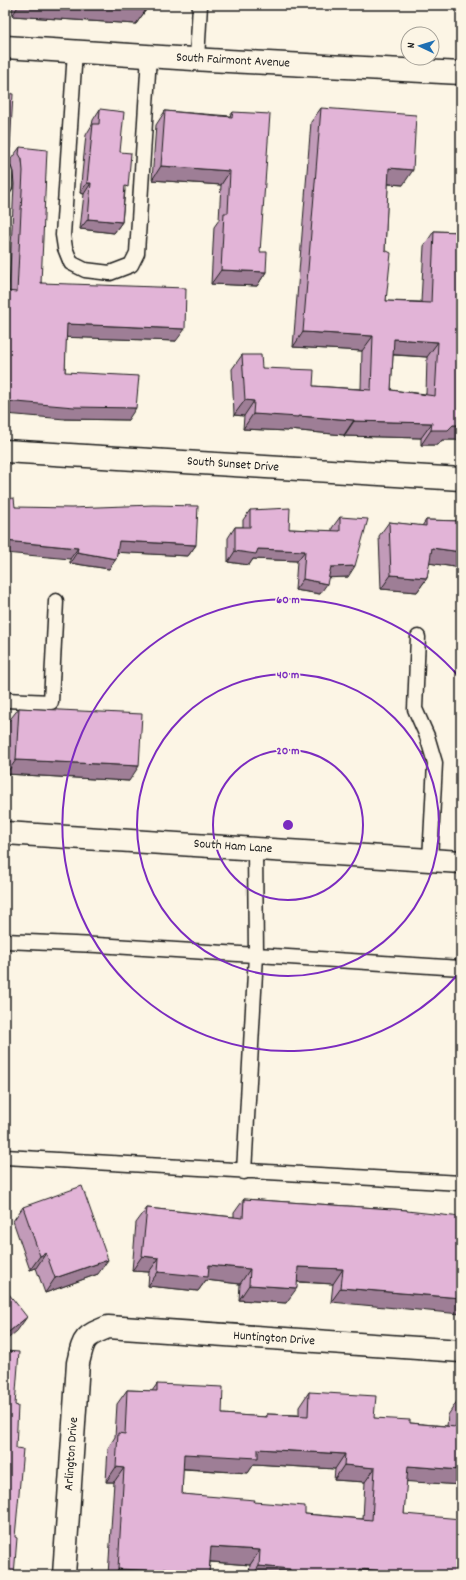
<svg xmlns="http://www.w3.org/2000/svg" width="466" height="1580" font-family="Dekko,sans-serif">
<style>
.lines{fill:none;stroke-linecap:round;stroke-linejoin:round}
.service-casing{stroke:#1c1c1c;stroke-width:17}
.minor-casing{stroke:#1c1c1c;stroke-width:25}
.secondary-casing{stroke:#1c1c1c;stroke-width:25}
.service{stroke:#fcf5e5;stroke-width:14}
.minor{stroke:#fcf5e5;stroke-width:22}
.secondary{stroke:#fcf5e5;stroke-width:22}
.wall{fill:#c29bb9;stroke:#1c1c1c;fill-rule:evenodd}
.shaded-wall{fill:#9e7e96;stroke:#1c1c1c}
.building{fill:#e2b4d7;stroke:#1c1c1c;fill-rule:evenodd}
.ring{fill:none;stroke:#7b2cbf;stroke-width:2}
.labels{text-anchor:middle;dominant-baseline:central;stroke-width:3;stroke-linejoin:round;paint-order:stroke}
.street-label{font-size:13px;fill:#1c1c1c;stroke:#fcf5e5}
.centre{fill:#7b2cbf;stroke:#fcf5e5;stroke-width:2}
.ring-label{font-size:12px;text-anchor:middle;font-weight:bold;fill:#7b2cbf;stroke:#fcf5e5;stroke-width:3;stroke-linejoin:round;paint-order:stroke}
</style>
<rect width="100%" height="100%" fill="#fcf5e5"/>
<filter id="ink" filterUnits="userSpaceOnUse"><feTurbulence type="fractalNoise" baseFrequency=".025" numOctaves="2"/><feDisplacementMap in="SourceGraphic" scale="8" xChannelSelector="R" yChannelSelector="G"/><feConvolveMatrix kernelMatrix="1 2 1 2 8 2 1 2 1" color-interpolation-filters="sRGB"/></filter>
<g filter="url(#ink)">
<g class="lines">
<!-- service casing -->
<g class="service-casing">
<path id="service" d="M75,51L63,235L65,248L71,263L85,270L110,273L131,265L137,253L149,56
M197,59L200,5
M5,172V187
M418,637L415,709L427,736L435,763L430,860
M5,700L51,702L56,601
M5,941L97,945L461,968
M5,1157L461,1183
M244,1172L256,955L255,849"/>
</g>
<!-- minor casing -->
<g class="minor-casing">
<path id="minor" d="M5,47L209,60L461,73
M5,451L461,479
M64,1575L78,1363C84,1338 83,1337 108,1327L461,1351"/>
</g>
<!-- secondary casing -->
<g class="secondary-casing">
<path id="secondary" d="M5,833L461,862"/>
</g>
<!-- service -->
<use href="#service" class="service"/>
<!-- minor -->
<use href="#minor" class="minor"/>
<!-- secondary -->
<use href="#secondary" class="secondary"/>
</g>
<!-- wall -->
<path class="wall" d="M13,5H148V7L136,24L12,16Z
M321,108L403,185L388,184L385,250L386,301L421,302L424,246L434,231L461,232V440H442L438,445H421V438L344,436V435L289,430L288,431L243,429L244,416L234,415L232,369L242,355L262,368L313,386L361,389L362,351L293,347L311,122ZM393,355L427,357L426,394L391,390Z
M100,109L120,152L125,191L122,222L114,233L80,229L84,194L80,193L86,135L92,125L93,120Z
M165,111L230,116L233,112L260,252L266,272L257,286L211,284L214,227L219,220L221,185L152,180L156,125Z
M20,147L41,283L176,341L66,337L65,372L128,420L65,419L9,292L14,184L13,172L11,166V159Z
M15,507L196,545L188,556L117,552L116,559L109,569L70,563V559Z
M250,510L289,529L332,531V528L340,517L348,577H328L320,594L295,590L297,561L253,559L249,565L228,562V538L235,527H243V520Z
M426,520L461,521V568L429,563L427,578L417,592L381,589L379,536L389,522L422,526Z
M19,708L129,781L6,774L8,722Z
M244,1199L407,1210L331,1302L333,1284L297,1282L286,1303L239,1300L240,1284L206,1280L198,1291L148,1286L149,1272L132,1271L136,1223L147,1208L234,1217V1213Z
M23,1207L98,1274L45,1293L36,1268L30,1270L13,1221Z
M157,1384L222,1414L265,1417L267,1414L299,1415V1407L309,1392L374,1418L410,1423L447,1426L448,1415L458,1400L461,1401V1485L406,1481L404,1514L461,1575H249L250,1565L210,1562L209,1573L208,1575H108L114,1482H106L108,1448L115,1437L117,1404L127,1390L152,1391ZM254,1464L335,1469L334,1480L365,1482L363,1519L305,1514L254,1502L182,1494L183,1469L248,1473Z"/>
<!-- shaded-wall -->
<path class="shaded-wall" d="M19,5H125L148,7L136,24L12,16Z
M5,148H10L5,156Z
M161,166L230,171L221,185L152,180Z
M389,168L413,170L403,185L379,183Z
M87,183H91L84,194L80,193Z
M88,219L122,222L114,233L80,229Z
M221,270L266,272L257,286L211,284Z
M67,324L185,329L176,341L58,337Z
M303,332L373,336L362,351L293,347Z
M394,339L438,342L427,357L384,354Z
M245,400L254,401L244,416L234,415Z
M5,401L136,408L128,420L65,419L5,414Z
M253,414L298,416L354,420L344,435L289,430L288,431L243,429Z
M354,421L432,423L421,438L344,436Z
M453,425H461V440H442L438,445H421L431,430Z
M5,541L78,548L70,559L5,553Z
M119,541L196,545L188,556L111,552Z
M432,548L461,552V568L422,562Z
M258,549L305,551L297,561L253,559L249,565L228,562L235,551Z
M77,552L116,559L109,569L70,563Z
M355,566L348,577L323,578L331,567Z
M391,575L427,578L417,592L381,589Z
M303,579L327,584L320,594L295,590Z
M16,760L139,766L129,781L6,774Z
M46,1253L36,1268L30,1270L40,1256Z
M142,1256L159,1258L149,1272L132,1271Z
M108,1260L98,1274L45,1293L55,1278Z
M209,1265L250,1269L240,1284L206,1280L198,1291L148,1286L158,1272Z
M298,1267L343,1269L333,1284L288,1281Z
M249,1285L297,1288L286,1303L239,1300Z
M341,1288L461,1298V1314L331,1302Z
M27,1317L17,1331L5,1341V1335Z
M258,1449L345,1454L335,1469L254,1464L248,1473L174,1468L184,1454Z
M344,1465L375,1468L365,1482L334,1480Z
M408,1466L461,1470V1485L398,1481Z
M116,1467L124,1468L114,1482H106Z
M211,1547L260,1550L250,1565L201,1561Z
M259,1566L290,1569L286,1575H253Z
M118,1569H164L209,1573L208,1575H114Z
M360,1569L405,1573L404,1575H356Z"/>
<!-- building -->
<path class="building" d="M125,5H148V7Z
M5,93L13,94L10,148H5Z
M321,108L416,115L413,170L389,168L385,250L391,253L386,301L431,303L434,231L461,232V425H453L448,430H431L432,423L354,421V420L298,416V417L253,414L254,401L245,400L242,355H261L262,368L314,370L313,386L371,390L373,336L303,332ZM394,339L438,342L435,396L391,390Z
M100,109L124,112L120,152L131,153L128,187L125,186L122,222L88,219L91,183H87L93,124H99Z
M165,111L232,117L233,112L270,114L260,252H267L266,272L221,270L224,213H228L230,171L161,166Z
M20,147L47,150L41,283L186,288L185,329L67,324L65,372L139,376L136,408L74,407L5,401V291L17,292L23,171L22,159L19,154Z
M14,498L15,507L71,508L153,505L198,506L196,545L119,541L116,559L77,552L78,548L5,541V499Z
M290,508L289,529L340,531V517L368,519L355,566L331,567L327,584L303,579L305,551L258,549L256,554L235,551V527H250V510Z
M426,520L461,521V552L432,548L427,578L391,575L389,522L426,526Z
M19,708L142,714L139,766L16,760Z
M82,1186L108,1260L55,1278L46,1253L40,1256L23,1207Z
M244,1199L407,1210V1211L461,1217V1298L341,1288L343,1269L298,1267L297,1288L249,1285L250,1269L209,1265L208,1277L158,1272L159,1258L142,1256L147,1208L243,1218Z
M5,1289L27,1317L5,1335Z
M5,1351L19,1352L15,1405L18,1406L16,1448L23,1449L15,1537L17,1538L14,1575H5Z
M157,1384L223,1387L222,1414L267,1417V1414L308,1416L309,1392L376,1396L374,1418L410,1420V1423L456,1427L458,1400L461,1401V1470L408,1466L404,1514L461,1519V1575H405V1573L360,1569V1575H289L290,1569L259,1566L260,1550L211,1547L209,1573L164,1569V1571L118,1569L124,1468L116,1467L118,1433L125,1434L127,1390L157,1391ZM258,1449L345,1454L344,1465L375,1468L372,1520L305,1514V1506L254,1502L255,1500L182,1494L184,1454L258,1458Z"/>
</g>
<!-- distance rings -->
<g class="ring">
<circle cx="288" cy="825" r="75"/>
<circle cx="288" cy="825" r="151"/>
<path d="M460 972A226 226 0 1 1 460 678"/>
</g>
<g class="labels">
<!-- street labels -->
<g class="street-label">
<text transform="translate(233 61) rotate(3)">South Fairmont Avenue</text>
<text transform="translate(233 465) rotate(4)">South Sunset Drive</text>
<text transform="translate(233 847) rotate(4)">South Ham Lane</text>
<text transform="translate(274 1339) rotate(4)">Huntington Drive</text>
<text transform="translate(72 1454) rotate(-86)">Arlington Drive</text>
</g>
</g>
<circle cx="288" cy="825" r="6" class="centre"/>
<g class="ring-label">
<text x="288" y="603">60 m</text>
<text x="288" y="678">40 m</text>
<text x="288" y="754">20 m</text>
</g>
<!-- margin -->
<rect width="466" height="1580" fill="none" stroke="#fcf5e5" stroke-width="20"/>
<rect x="10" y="10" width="446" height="1560" fill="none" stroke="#1c1c1c" stroke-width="1.5" filter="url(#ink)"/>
<!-- north arrow -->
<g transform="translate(420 46) rotate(274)"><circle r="19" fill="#fcf5e5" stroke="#a29e95"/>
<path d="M0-3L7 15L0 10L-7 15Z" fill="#1f6fb2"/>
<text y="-6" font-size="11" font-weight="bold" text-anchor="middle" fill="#1c1c1c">N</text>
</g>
</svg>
